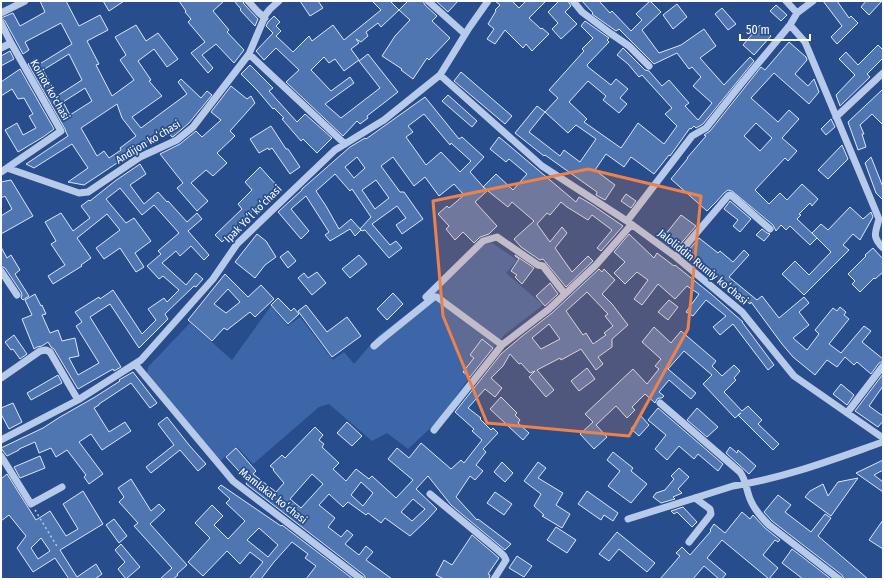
<svg xmlns="http://www.w3.org/2000/svg" width="884" height="580" font-family="'Fira Sans Condensed',sans-serif">
<style>
.green{fill:#3c66a8}
.building{fill:#5076b2;stroke:#dbe6f8;fill-rule:evenodd}
.lines{fill:none;stroke-linecap:round;stroke-linejoin:round}
.path{stroke:#b7caea;stroke-width:1.5;stroke-dasharray:2 3;stroke-linecap:butt}
.minor{stroke:#b7caea;stroke-width:7}
.marked{fill:#ee8249;fill-opacity:0.2;stroke:#ee8249;stroke-width:3;stroke-linejoin:round}
.labels{text-anchor:middle;dominant-baseline:central;stroke-width:3.5;stroke-linejoin:round;paint-order:stroke}
.street-label{font-size:11px;fill:#fff;stroke:#284d8c}
</style>
<rect width="100%" height="100%" fill="#284d8c"/>
<!-- green -->
<path class="green" d="M492,243L517,260L506,273L543,305L504,335L469,378L439,420L408,449L387,433L372,441L329,404L319,407L253,464L237,447L220,461L147,375L148,367L190,323L232,360L271,306L288,326L300,317L333,360L344,352L354,364L378,336L436,292L483,245Z"/>
<!-- building -->
<path class="building" d="M40,1H66L79,26L100,15L108,30L87,41L99,64L96,65L112,96L134,80L120,60L126,55L115,37L136,25L146,41L158,33L178,59L167,67L154,49L138,61L151,80L149,81L162,96L132,117L141,128L187,94L178,82L181,79L201,98L207,91L212,95L189,123L174,136L172,137L167,131L152,142L150,140L142,146L141,144L126,156V157L84,185L68,182L88,168L72,144L34,168L26,164L68,136L66,132L65,129L28,64L35,59L38,65L72,44L61,23L25,42L29,50L23,54L5,21L1,18L13,13L20,26L45,12ZM69,54L82,80L57,96L43,70ZM85,88L92,101L70,115L63,102ZM117,104L122,118L136,136L120,148L121,150L109,158L104,151L97,156L81,128Z
M103,1H124L109,11Z
M179,1H224L213,11L229,30L227,32L244,50L234,63L216,44L202,55L213,68L208,73L191,53L205,42L188,22L191,19L185,12L186,11Z
M234,1H243L244,4L258,19L255,26L240,10L241,9Z
M300,1H318L323,8L310,16Z
M372,1H390L399,10L381,27L378,23L366,32L368,36L361,42L356,39L359,43L351,49L359,60L344,71L335,59L329,63L324,57L311,70L331,91L350,77L354,83L325,104L341,118L380,88L359,61L368,54L398,92L367,116L368,118L360,124L357,121L343,136L286,82L299,70L276,48L264,60L256,51L273,33L266,26L268,22L274,16L280,22L276,26L281,31L276,36L293,52L309,36L312,41L333,25L344,40L381,10Z
M408,1H423L425,5L437,16L432,21L450,38L429,60L427,58L413,79L401,70L402,69L382,56L395,36L410,20L399,10Z
M436,1H458L448,12Z
M495,1H512L519,8L526,1H546L529,18L541,29L542,28L549,34L532,51L526,44L523,48L505,30L495,44L487,39L494,29L488,24L496,11L495,10L500,5Z
M559,1H568L571,6L565,12L577,24L561,39L552,29L558,23L548,12Z
M582,1H599L610,13L612,11L631,31L642,20L636,14L650,1L661,12L642,30L659,53L681,45L704,29L716,46L700,58L724,85L750,57L754,61L703,124L696,128L694,126L691,129L690,128L670,156L669,155L654,174L631,157L624,167L606,154L595,170L615,185L605,200L596,195L597,192L545,155L544,156L515,133L537,106L545,112L529,132L560,156L564,150L580,162L596,139L576,125L568,133L545,112L558,98L549,90L584,51L582,49L593,38L581,26L585,21L609,38L607,40L609,42L587,65L588,67L611,85L616,79L628,89L620,98L627,104L619,113L603,100L606,96L588,81L569,102L587,119L584,122L621,148L638,123L664,144L677,126L665,114L672,108L642,75L639,77L628,64L617,55L623,48L645,70L649,71L662,86L669,80L689,103L685,106L698,120L712,103L693,86L701,77L692,67L689,69L677,53L654,64L619,29L616,31L592,14L593,13Z
M823,1H837L849,18L851,16L858,23L837,44L831,37L842,26Z
M866,1H882L869,15L861,7Z
M677,4L687,17L673,29L663,15Z
M776,5L787,15L781,21L770,11Z
M722,8L736,24L728,30L715,14Z
M760,25L771,36L754,55L743,45Z
M789,42L806,57L807,60L795,74L808,86L814,79L819,92L809,104L774,73L751,98L778,122L789,110L799,119L782,138L797,151L788,161L785,158L755,190L769,204L780,193L787,200L802,184L818,199L812,206L810,203L799,214L801,215L797,219L817,238L810,245L790,226L786,230L781,225L776,231L773,225L732,191L728,190L724,193L716,202L707,211L671,179L688,158H687L706,136L704,135L710,131L761,67L765,70ZM756,123L772,138L760,151L744,136Z
M878,45L883,50V58L867,74L870,77L840,106L836,95L855,75L839,59L846,52L858,65Z
M10,51L14,59L1,66V56Z
M250,65L273,88L269,91L297,122L305,114L332,138L317,153L303,139L301,141L282,119L284,118L274,108L273,109L257,90L241,74Z
M20,69L54,129L43,137L18,152L5,130L17,123L23,135L36,128L29,116L33,114L24,98L18,99L12,89L1,96V82Z
M461,72L512,116L505,124L454,81Z
M231,86L247,99L251,96L255,103L230,131L235,136L217,153L227,163L213,176L206,170L191,183L208,201L197,211L177,188L183,183L160,154L180,144L196,131L202,137L221,120L211,112Z
M883,89V125L872,114L860,125L864,134H862L866,147L858,150L848,122Z
M448,95L477,121L472,127L442,101Z
M425,97L459,139L462,137L484,157L470,172L487,191L475,202L497,226L489,234L480,237L474,243L463,232L455,240L446,229L449,226L438,214L447,206L449,208L464,195L454,184L439,196L425,177L414,186L393,157L381,166L400,192H404L423,219L402,234L396,225L406,218L397,206L372,224L390,245L396,241L402,248L389,258L365,230L362,231L360,229L371,217L352,189L350,191L335,174L316,191L326,206L339,229L351,219L361,230L355,236L350,229L330,241L325,235L329,232L306,196L291,209L309,231L301,239L278,212L302,190V189L350,147L365,138L366,139ZM424,114L450,145L451,143L471,161L460,172L441,152L426,165L406,137L413,132L408,126ZM357,157L365,168L354,178L345,167ZM376,180L389,198L375,209L362,190Z
M831,119L835,127L826,135L821,129Z
M271,126L286,149H288L300,167L290,174L272,148L269,150L268,148L259,153L250,139Z
M499,137L576,202L579,197L591,204L623,226L601,251L597,248L612,230L592,215L588,220L567,207L561,202L550,215L547,213L537,224L550,242L562,227L567,233L555,248L572,272L588,256L593,261L566,287L543,259L540,260L521,247L514,239L534,221L512,202L508,207L483,187L496,174L513,190L527,174L509,159L506,162L490,149Z
M842,145L848,159L828,179L818,170Z
M871,157L883,187V200L876,193L865,163Z
M140,164L146,174L130,185L144,204L158,192L167,202L168,201L187,222L197,213L202,219L188,231L209,255L204,260L191,246L180,256L176,251L162,263L186,285L196,273L203,279L196,287L194,286L165,314L168,319L139,348L110,304L90,317L121,367L114,371L113,369L78,389L54,349L51,347L48,342L42,346L37,347L34,349L22,319L32,315L25,300L35,294L41,306L42,305L46,314L42,315L50,333L58,330L62,341L75,338L79,356L69,358L78,375L99,363L76,326L82,322L75,312L99,297L100,299L113,290L142,334L156,320L148,309L164,298L167,302L179,290L163,276L159,279L147,266L161,254L158,251L179,233L154,205L142,215L120,188L106,199L126,223L134,218L151,241L135,253L144,267L136,272L120,248L104,259L96,248L120,230L107,214L77,238L91,258L81,265L82,266L53,284L48,276L65,265L51,244L56,241L45,222L61,213L73,231L90,218L81,206L89,200L90,201L115,181Z
M260,167L278,187L240,223L241,224L222,242L215,235L242,209L238,204L252,190L245,182Z
M11,180L33,216L1,234V216L12,209L5,196L1,198V182Z
M626,194L636,201L631,208L621,201Z
M730,201L751,219L740,232L733,226L738,220L724,209Z
M850,207L863,219L871,212L873,217L860,240L853,234L843,245L849,250L804,295L782,274L795,261L809,275L831,252L812,233L821,224L828,230Z
M681,215L696,226L678,247L664,236Z
M762,229L767,233L770,234L764,241L756,235Z
M257,234L266,241L276,257L265,265L255,278L235,262Z
M629,234L654,258L657,253L674,266L675,265L711,294L743,322H742L774,365L768,370L733,324L720,335L713,327L726,316L706,300L693,316L686,312L699,294L687,286L675,299L658,284L642,305L634,299L648,280L637,272L625,284L614,273L625,262L614,252Z
M699,238L718,253L720,251L733,262L744,250L749,255L729,277L757,300L762,296L779,318L804,297L809,303L799,312L809,325L793,338L807,350L819,334L815,330L833,308L837,311L840,307L846,312L844,315L849,319L829,344L841,353L864,326L871,331L862,342L883,359V361L879,363L871,374L857,362L854,365L845,357L837,367L827,360L815,375L793,357L782,344L751,302L750,304L705,267L687,252Z
M1,247L7,258L11,255L20,270L15,274L29,296L23,300L21,298L22,295L21,292L5,268L1,266Z
M873,248L883,259V272L875,279L874,278L860,292L852,284L855,281L848,274L866,256L865,255Z
M288,251L296,261L288,268L280,257Z
M359,255L367,264L350,278L342,269Z
M515,255L534,268L522,284L515,277L517,275L511,271L519,259L515,256Z
M599,269L602,272L604,269L615,280L602,294L612,304L628,325L612,339V347L598,357L603,364L596,370L581,349L561,360L560,358L537,370L554,390L546,397L529,377L535,371L530,373L521,363L519,364L510,354L503,366L491,378L502,388L495,397L485,389L468,408L481,418L480,419L491,430L493,428L498,433L483,449L486,452L476,465L483,471L475,480L470,476L456,497L477,520L478,519L511,544L505,550L451,505L428,476L416,489L437,509L428,519L410,536L385,518L381,523L368,513L366,515L348,502L343,507L329,494L319,505L335,518L328,527L341,537L347,530L353,535L345,544L359,555L366,546L373,552L366,560L392,579H366L364,575L246,484L248,481L226,457L236,448L256,471L253,474L276,492L284,483L273,470L274,469L270,466L282,455L285,458L315,427L323,435L319,440L324,444L322,447L339,463L333,469L346,481L356,469L369,479L372,476L396,498L413,480L388,459L397,448L409,458L421,443L451,469L461,460L464,463L482,440L472,431L474,429L455,412L501,354L521,337L552,313ZM587,292L608,314L605,316L613,326L604,333L606,335L593,344L586,333L583,335L566,311ZM549,324L560,339L541,349L532,338ZM312,474L323,484L301,508L290,499ZM361,482L373,493L363,506L351,495ZM413,499L425,509L412,521L401,512Z
M317,272L326,283L312,295L298,278L304,273L308,278Z
M225,274L248,297L261,285L274,299L255,317L250,312L227,330L224,328L212,341L188,320ZM228,289L240,302L226,313L214,304Z
M550,283L558,294L545,306L536,296Z
M393,293L403,304L387,320L377,309Z
M278,298L291,311L294,308L299,314L288,324L271,305Z
M669,300L678,307L668,320L658,312Z
M306,305L327,332L347,317L361,336L332,357L298,311Z
M654,327L671,343L681,331L716,361L712,366L722,376L734,365L740,371L734,378L736,380L724,392L742,411L748,406L762,420L758,424L779,444L773,450L738,415L741,413L735,418L703,384L712,375L684,351L668,369L696,393L691,399L669,380L659,392L664,396L662,398H659L657,399L655,403L645,394L632,407L635,410L627,418L616,406L596,425L607,437L594,449L580,434L593,422L585,414L633,369L647,384L659,369L655,366L661,359L642,342Z
M14,335L27,354L20,359L13,349L11,350L5,342Z
M482,339L493,348L470,377L463,372L474,358L470,355Z
M587,368L595,379L579,391L571,381Z
M133,372L157,403L150,408L131,383L99,404V405L94,408L109,432L125,422L131,431L102,450L91,434L79,442L103,474L89,484L84,477L86,475L67,450L56,457L51,448L39,453L35,442L19,449V450L7,456L3,451L1,448L43,428L60,417L95,397L120,381L119,380Z
M883,374V386L869,406L883,416V421L878,427L855,411Z
M58,375L62,383L31,400L27,393Z
M841,384L854,395L847,405L833,394Z
M501,397L517,413L515,415L520,420L518,423L529,433L523,440L490,409Z
M13,403L22,422L9,429L1,414V408Z
M658,408L723,464L718,471L698,454L694,459L679,446L667,460L655,449L666,435L648,420Z
M697,408L718,427L707,437L687,420Z
M641,416L649,425L639,436L631,429Z
M167,417L189,445L206,464L198,471L180,450L151,473L146,467L174,445L158,424Z
M347,422L362,436L352,446L337,433Z
M730,447L737,453L738,450L756,466L749,474L726,453Z
M613,452L633,468L631,471L647,484L631,503L608,486L620,471L607,460Z
M40,456L45,468L20,478L14,467Z
M883,460V470L874,475L883,482V492L856,473Z
M502,462L513,473L505,482L494,472Z
M538,462L546,468L538,478L563,493L556,505L570,514L562,528L542,516L544,515L534,506L541,494L524,481Z
M679,468L689,477L678,489L682,493L673,497L675,499L661,503L653,497L656,493L665,490L674,479L671,476Z
M7,474L36,520L50,511L66,536L78,529L63,504L83,491L103,524L60,550L77,577L96,564L102,574L95,579H69L55,558L33,572L17,548L26,536L9,515L1,521V479ZM41,538L50,551L38,559L31,548Z
M858,478L831,516L805,497L810,491L823,484L828,496L838,482Z
M131,479L151,511L159,504L165,510L150,524L187,565L177,574L178,575L173,579H160L172,568L134,526L138,523L119,502L124,497L118,488Z
M221,485L281,526L282,525L353,579H306L316,566L305,558L308,554L292,542L274,562L261,579H249L263,562L250,552L240,564L227,551L203,576L188,562L210,538L195,523L212,505L223,516L214,525L228,539L245,521L226,503L230,499L218,488ZM259,528L278,545L268,557L247,540Z
M587,491L618,513L613,521L604,515L601,520L578,504Z
M495,492L512,504L504,515L487,503Z
M778,495L791,505L785,512L811,532L825,514L831,518L818,536L868,579H844L842,575L772,521L764,512Z
M683,507L697,522L692,527L677,512L674,514L671,511Z
M742,512L750,519L753,515L765,528L780,540L778,542L775,540L763,555L778,568L769,579L722,540L707,558L726,574L722,579H719L704,566L693,579H660L680,556L676,553L682,547L690,555L711,531L710,530L714,524L725,533Z
M114,519L127,536L119,543L106,525Z
M883,520V549L869,540Z
M556,527L576,540L567,553L547,540Z
M617,532L655,563L647,572L619,549L609,561L599,554Z
M472,535L499,558L488,574L490,575L489,579H444L436,575L444,560L452,565Z
M121,544L140,567L126,579L118,569L125,562L115,550Z
M792,549L831,579H803L782,563Z
M517,556L532,566L524,577L509,568Z"/>
<g class="lines">
<!-- path -->
<path class="path" d="M35,510L58,548"/>
<!-- minor -->
<path class="minor" d="M248,1L258,12L265,18
M428,1L465,34
M573,1L582,12L610,33L629,46L649,66
M786,1L797,13
M1,13L25,1
M1,23L11,43L61,131L1,172
M790,25L805,42L879,219C875,234 872,236 883,248
M1,48L11,43
M249,54L345,144
M440,75L542,166L627,221L676,257L742,312L794,376L883,438
M836,117L883,73
M7,168L79,193L88,192L140,157L177,140L193,127L249,54L266,14L270,9L279,1
M627,221L692,136L706,128L741,84L790,25L797,13L813,1
M676,257L728,196L730,195L732,196L770,229
M1,271L17,295
M426,297L483,241L497,237L538,265L543,266L565,294
M374,346L382,339L434,297H437L502,345
M135,364L233,481L361,579
M1,378L40,351L46,350L50,352L78,400
M660,403L740,472C746,480 746,489 750,499C754,509 761,517 769,525L839,579
M847,413L883,366
M434,430L502,345L549,309L596,265L631,225
M1,440L78,400L141,360L213,279L237,244L335,150L384,120L440,75L469,28L488,1
M1,456L31,504L62,487
M430,494L500,552L504,556L506,560L494,579
M628,519L733,486C785,478 834,459 883,442
M689,542L711,514L710,509L695,498"/>
</g>
<!-- marked area -->
<path class="marked" d="M588,169L701,196L688,329L629,436L487,423L443,316L433,201Z"/>
<g class="labels">
<!-- street labels -->
<g class="street-label">
<text transform="translate(50 90) rotate(60)">Koinot ko'chasi</text>
<text transform="translate(148 142) rotate(-31)">Andijon koʻchasi</text>
<text transform="translate(253 214) rotate(-45)">Ipak Yoʻl koʻchasi</text>
<text transform="translate(703 267) rotate(39)">Jaloliddin Rumiy koʻchasi</text>
<text transform="translate(273 496) rotate(38)">Mamlakat koʻchasi</text>
</g>
</g>
<!-- border -->
<rect width="884" height="580" fill="none" stroke="#ffffff" stroke-width="4"/>
<!-- scale -->
<path d="M740 34v6h70v-6" fill="none" stroke="#ffffff" stroke-width="2"/>
<text x="746" y="34" font-size="12" fill="#ffffff" stroke="#284d8c" stroke-width="3" paint-order="stroke">50 m</text>
</svg>
